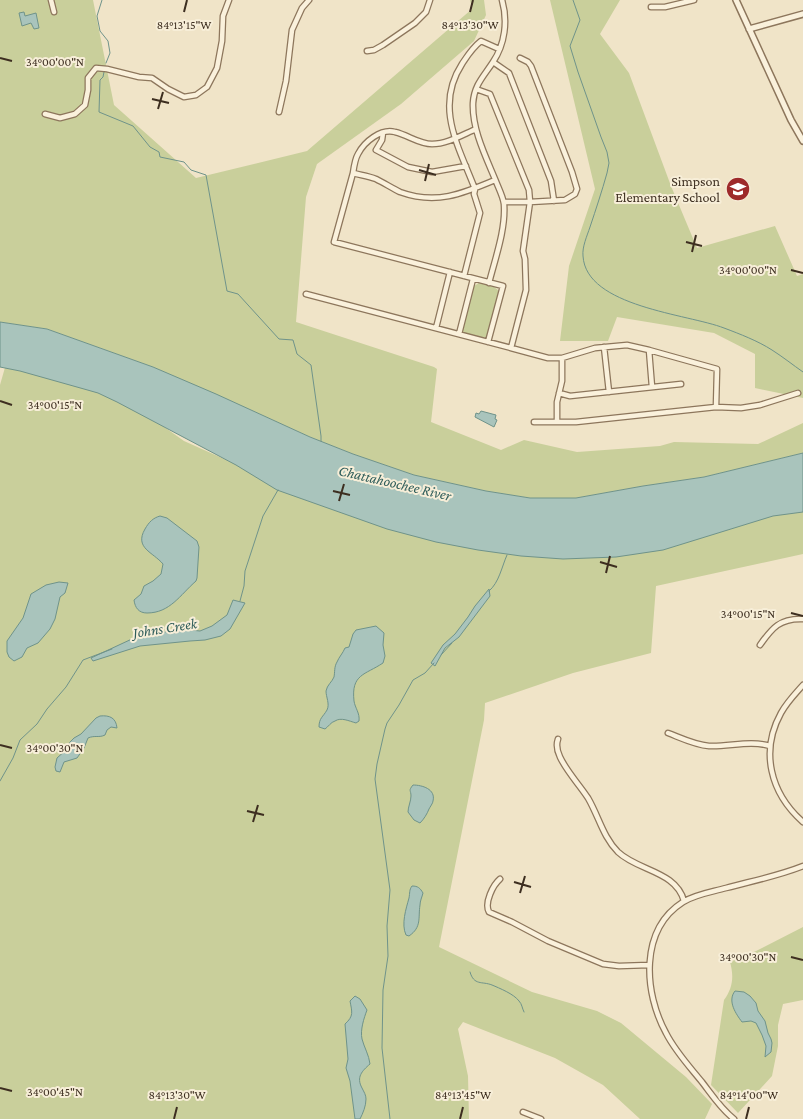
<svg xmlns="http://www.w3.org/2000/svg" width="803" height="1119" font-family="'Crimson Pro',serif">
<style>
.green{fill:#c9cf9b}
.water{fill:#a9c4bc;stroke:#6f938a}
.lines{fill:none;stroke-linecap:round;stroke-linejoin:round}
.stream{stroke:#6f938a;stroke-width:1}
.minor-casing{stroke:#8d765c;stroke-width:7}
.tertiary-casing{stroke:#8d765c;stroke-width:8}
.minor{stroke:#faf1dc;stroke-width:4.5}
.tertiary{stroke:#faf1dc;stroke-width:5}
.ticks{fill:none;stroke:#3d2e20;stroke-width:2}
.labels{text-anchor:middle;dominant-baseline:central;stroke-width:4;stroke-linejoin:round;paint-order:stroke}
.poi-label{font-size:14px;fill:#3d2e20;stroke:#f7eed8;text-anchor:end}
.water-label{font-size:15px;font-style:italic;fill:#2f5d5a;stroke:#f7eed8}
.ticks-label{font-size:12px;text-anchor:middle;fill:#3d2e20;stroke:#f7eed8;stroke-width:4;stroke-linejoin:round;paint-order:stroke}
</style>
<rect width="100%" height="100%" fill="#f0e4c8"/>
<!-- green -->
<path class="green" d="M0,0H93L114,105L196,178L307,151L472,9L470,0H484L486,15L474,41L401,104L317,164L306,197L296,322L434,367L437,369L431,422L501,450L524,440L577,452L660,446L674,442L758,444L803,423V453L704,477L643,486L576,498H530L486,491L414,475L353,454L310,437L153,367L47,329L0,322Z
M550,0H620L600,34L629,73L671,186L697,248L775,226L797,276L803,274V398L755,388V354L714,333L617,317L608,341H560L569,266L595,189Z
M479,283L494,287L498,290V294L488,335L486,337L482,338L466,334L463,332V328L474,286Z
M6,364L109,394L146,414L184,441L251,471L317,499L803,505V554L656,586L651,653L573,673L485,703L484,720L439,947L532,992L597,1011L621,1023L686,1077L712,1104L705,1119H640L603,1085L555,1058L463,1022L458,1029L468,1076L469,1119H0V385Z
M803,927V1000L783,1004L778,1025V1046L772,1076L738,1113L711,1085L724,1000C733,988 734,976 730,962L756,951Z"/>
<!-- water -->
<path class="water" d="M24,12L25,16L36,13L39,28L34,29L31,23L22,26L19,13Z
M0,322L47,329L153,367L216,394L310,437L353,454L414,475L486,491L530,498H576L643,486L704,477L803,453V512L773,516L663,550L616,557L563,559L521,556L478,550L436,542L387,529L277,490L236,465L117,402L98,393L84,389L20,371L0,367Z
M481,411L496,415L495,419L497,420L494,427L475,417L476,413L479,414Z
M160,516L167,518L197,541L199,547L197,578L196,581C180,595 170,613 147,613C139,613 135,608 134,600L141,594L144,586L153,581L161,574L163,564C153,552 134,548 145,529C149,522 153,518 160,516Z
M59,582L68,583L65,593L60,597L55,619L50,629L38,643L27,648L22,657L14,661L9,657L7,652V641L23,618L31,594L46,585Z
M489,589L490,596L459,637L445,648L435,666L431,663L443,645L455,634L468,617L475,606Z
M233,600L245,603L230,629L221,636L205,640L190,641L140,646L93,661L91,658L134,638L180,629L200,631L212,626L227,615Z
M376,626L384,633L383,645L385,656L383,663C365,675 351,674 354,701C355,708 360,713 359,721L356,723C349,721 341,717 335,721C331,722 328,727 325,729L319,727C319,718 323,717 327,710C330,704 326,697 326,691C327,685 332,682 334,677C335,672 334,667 337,662C339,657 343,653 345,648L349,647L353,634L356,630Z
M100,716C110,715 116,718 117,728L111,727L107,730L105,735C99,738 95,735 88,738L84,748L77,758L64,762L60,772L56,771L55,767L57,758L67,749L70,742L74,738L81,734L96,718Z
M413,785C422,785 436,789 433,801C433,803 430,807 429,809C427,814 424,819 420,823L414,820L408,812C408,807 411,801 411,796C411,790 408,791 413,785Z
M412,886C418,886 420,888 423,893C422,897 420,901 420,905C418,918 422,927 409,936L406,935C401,924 406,909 409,898C410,893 409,890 412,886Z
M735,991L744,992L750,996L756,1003L758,1011L765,1021L768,1033L771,1039L772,1043L771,1052L765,1057L766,1046L762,1035L756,1023L751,1021L742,1022C736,1014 727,1001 735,991Z
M355,996L360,999L367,1010C364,1018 360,1030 362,1039C364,1047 369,1055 370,1064C362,1071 356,1077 362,1088C364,1092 366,1095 366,1099C366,1106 363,1113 360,1119H355L350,1081L346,1068L348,1059L345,1024C354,1016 352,1012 350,1001Z"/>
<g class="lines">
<!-- stream -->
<path class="stream" d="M102,0L97,16L100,31L108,41L110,53L106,63
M573,0L580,20L570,46L578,72L601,137L607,152L609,163L607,173C602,191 596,209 590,227C587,236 582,247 583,256C586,307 688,314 724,328C740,334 758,341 772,350C783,357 793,365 803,372
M104,72L103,77L100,80L99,112L133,126L150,147L159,152L160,157L184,162L191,170L206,175L227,291L238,294L279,339L293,340L297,354L311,365L321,436V441
M489,591C499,583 502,566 507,555
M240,601L244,586L245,571L263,516L278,490
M441,655L452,643
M0,781L13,758L20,740L37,724L47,709L66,687L83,660L112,649
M470,972C474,986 482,981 492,985C499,988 514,994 519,1001C522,1004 522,1008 524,1012
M390,1119L382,1048L383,990L388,956L387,926L390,890L375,779L377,764L385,729L387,723L399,705L413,680L425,673L434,663"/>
<!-- minor casing -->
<g class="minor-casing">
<path id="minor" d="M51,0L54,12
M651,7H665L694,0
M367,51L374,50L383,45L415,23L426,12L430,0
M493,62L509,73L551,181L554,201
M279,112L286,81L292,30L302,8L309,0
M45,114L60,118L75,114L85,105L88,90V78L96,68L107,69L139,77L152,78L168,89L184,97L196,95L207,87L217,68L222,41L223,16L229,0
M476,129C462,135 447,144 432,144C419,144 408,135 395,132C381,128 364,142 358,154C355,159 354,166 353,173C360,175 368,176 376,179C384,183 392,188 400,192C436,205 462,194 495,180
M383,133L382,140L376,150L408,167L432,172L466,166
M353,173L334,242L503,286L488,342
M504,202H530L565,200L575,194L577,189L572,172L531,66L528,62L520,58
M464,276L480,213L474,194L475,189C459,147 434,107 462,64C468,55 472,48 481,41L499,49
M489,283C495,259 506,229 504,204C503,196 498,187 495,179C485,155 472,129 473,103C474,85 484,76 493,62C505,44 508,21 502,0
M306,294L511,348L526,290L525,259L523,251L530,202L529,190L490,94L476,89
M436,328L450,272
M459,334L473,279
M604,347L609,392
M511,348L548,358H562L595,348L627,345L649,350L717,369L716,407
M649,350L652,387
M559,393L570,396L681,384
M534,422H576L716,407L741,408L760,405L798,393
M557,422V402L562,381V358
M760,645C772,628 780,618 803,619
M803,685C795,694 787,702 781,713C760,751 770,793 803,822
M668,733C681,738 695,745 709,746C729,747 750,740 770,746
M558,739C556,745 557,751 560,757C567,772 579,784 588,798C599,817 603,837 618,852C638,871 676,871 684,901
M500,879C493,885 484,903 489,912L512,922L548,941L603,964L619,966L649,965
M523,1112L541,1119
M734,1119C721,1109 712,1095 702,1082C689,1066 675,1051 666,1033C644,993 639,930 683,902C696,894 712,892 726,888C752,881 778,876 803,866"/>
</g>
<!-- tertiary casing -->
<g class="tertiary-casing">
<path id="tertiary" d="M736,0L791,120L803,141
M749,29L803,14"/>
</g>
<!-- minor -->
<use href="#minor" class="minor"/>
<!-- tertiary -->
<use href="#tertiary" class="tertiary"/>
</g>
<!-- ticks -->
<path class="ticks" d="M184,12L187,0M470,12L473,0M0,58L12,61M152,99L169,103M158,109L163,92M419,170L436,175M425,181L429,164M686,242L702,246M692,252L696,235M791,270L803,273M0,401L12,405M333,491L350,495M339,501L344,484M600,562L617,567M606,573L610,556M791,613L803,616M0,745L12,748M247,811L264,815M253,822L258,805M514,882L531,887M520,893L525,876M791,957L803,960M0,1088L12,1091M174,1119L177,1107M460,1119L463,1107M746,1119L749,1107"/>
<!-- icons -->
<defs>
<g id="school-disc" transform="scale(1.25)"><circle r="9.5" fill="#9e2a2b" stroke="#f7eed8"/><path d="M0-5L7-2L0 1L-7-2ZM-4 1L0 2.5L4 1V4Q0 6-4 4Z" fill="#fff"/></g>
</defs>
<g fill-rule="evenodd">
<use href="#school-disc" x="738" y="189"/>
</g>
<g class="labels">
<!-- poi labels -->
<g class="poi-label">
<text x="720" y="181">Simpson<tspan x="720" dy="16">Elementary School</tspan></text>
</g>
<!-- water labels -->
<g class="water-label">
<text transform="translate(395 483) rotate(13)">Chattahoochee River</text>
<text transform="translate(165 628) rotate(-9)">Johns Creek</text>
</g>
</g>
<g class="ticks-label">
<text x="184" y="29">84°13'15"W</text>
<text x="470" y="29">84°13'30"W</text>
<text x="55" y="66">34°00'00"N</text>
<text x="748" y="274">34°00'00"N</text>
<text x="55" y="409">34°00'15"N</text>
<text x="748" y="618">34°00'15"N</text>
<text x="55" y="752">34°00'30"N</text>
<text x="748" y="961">34°00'30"N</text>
<text x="55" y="1096">34°00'45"N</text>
<text x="177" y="1099">84°13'30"W</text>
<text x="463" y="1099">84°13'45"W</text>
<text x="749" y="1099">84°14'00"W</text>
</g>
</svg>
